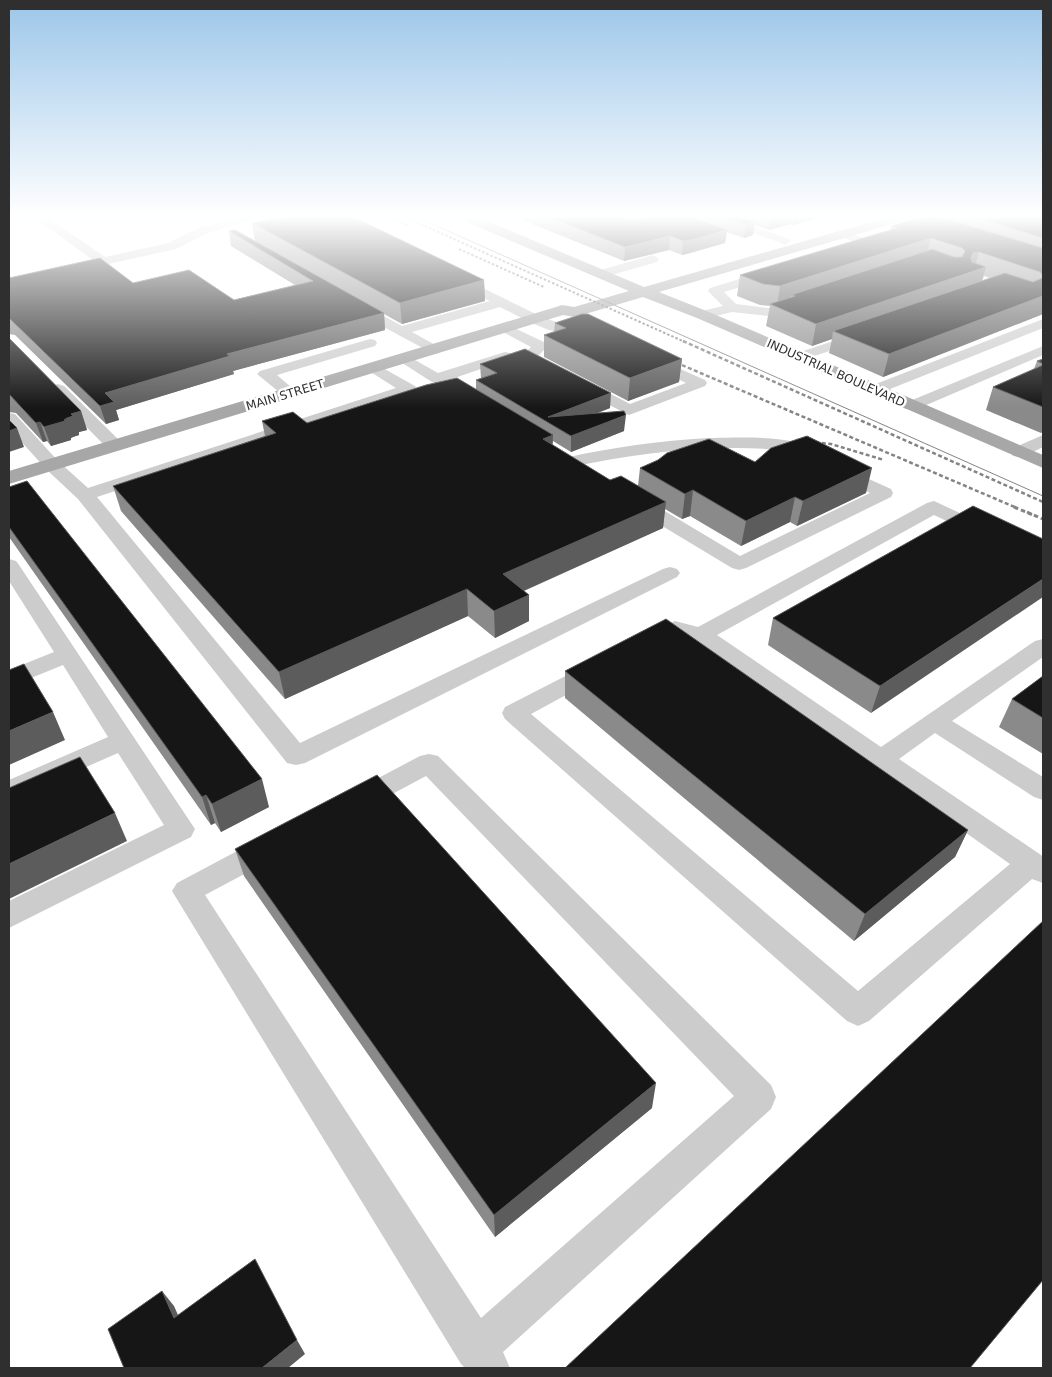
<svg xmlns="http://www.w3.org/2000/svg" width="1052" height="1377" font-family="'DejaVu Sans',sans-serif">
<style>
.lines{fill:none;stroke-linecap:round;stroke-linejoin:round}
.minor{fill:#ccc;fill-rule:evenodd}
.major{fill:#a7a7a7;fill-rule:evenodd}
.tram{stroke:#848484;stroke-width:1}
.rail-far2{stroke:#848484;stroke-width:2;stroke-dasharray:2.5 2;stroke-linecap:butt}
.rail-far1{stroke:#848484;stroke-width:2.5;stroke-dasharray:4 2.5;stroke-linecap:butt}
.rail{stroke:#848484;stroke-width:3;stroke-dasharray:4.5 3;stroke-linecap:butt}
.wall{fill:#8a8a8a;fill-rule:evenodd}
.shaded-wall{fill:#5c5c5c}
.building{fill:#161616;stroke:#5c5c5c}
.labels{text-anchor:middle;dominant-baseline:central;stroke-width:5;stroke-linejoin:round;paint-order:stroke}
.far-street-label{font-size:12px;fill:#2f2f2f;stroke:#fff}
</style>
<rect width="100%" height="100%" fill="#fff"/>
<g class="lines">
<!-- minor -->
<path class="minor" d="M246,215H264L262,217L207,233L176,249L9,286V278L93,260L39,221L37,219L39,217H47L105,257L168,243L199,228Z
M883,215H899L941,229L943,231L941,233H933L885,217Z
M726,217L789,239L791,241L785,245L781,243L722,222L720,220L722,218Z
M842,231L892,246L894,249L888,253L838,236L836,234L838,232Z
M653,255L659,259L657,262L601,278L595,274L597,271Z
M769,270L773,271L775,274L773,277L724,292L736,304L777,309L799,302L804,303L806,306L804,309L778,317L732,312L703,319L696,315L698,312L723,306L708,291L710,288Z
M456,275L540,316L567,326L592,327L594,330L592,333C560,341 528,321 500,307L412,332L439,347L441,350L439,353L434,354L352,310L350,307L352,304H362L402,326L490,301L451,282L450,279L451,276Z
M1043,319V328L880,393H868L866,390L868,387Z
M506,324L546,343L548,346L538,356L555,366L558,369L555,372H545L523,360L521,357L531,347L501,331L499,328L501,325Z
M861,332L866,333L868,336L866,339L799,361L794,360L792,357L794,354Z
M370,339L375,340L377,343L375,346L277,375L298,393L296,396H284L257,374L260,371Z
M1043,346V355L917,409H905L903,406L905,403Z
M505,352L510,353L512,356L510,359L437,384L432,382L396,359L398,356H408L438,373Z
M651,356L705,380L707,383L705,386L629,415L576,388L574,385L576,382H588L630,404L686,383L646,363L644,360L646,357Z
M374,363L415,386L417,389L415,392L97,497L300,743L663,569L670,567L677,569L680,573L677,577L305,763L296,765L287,763L78,499L46,469L9,428V413L15,414L58,461L88,488L396,388L369,371L366,368L369,365Z
M58,384L64,386L121,442L124,446L121,450L115,451L109,450L52,392L50,389L52,386Z
M1043,435V447L1025,456L1019,457L1013,456L1010,452L1013,448Z
M708,438C734,438 803,433 819,455L816,459C803,462 793,452 781,450C710,444 640,453 571,467L565,466L562,462L565,458C612,447 660,441 708,438Z
M840,466L891,489L893,493L891,497L746,568L739,570L732,568L629,506L627,502L629,498L636,496L643,498L740,556L870,493L834,475L831,471L834,467Z
M934,501L990,527L993,531L990,535L983,537L976,535L934,515L717,635L881,747L1035,641L1043,639V657L952,721L1043,777V800L1034,797L935,733L899,759L1041,855L1043,857V883L1032,879L869,1021L858,1026L847,1021L505,719L502,713L505,707L585,666L593,663L601,666L605,671L601,676L531,714L858,991L1010,864L693,640L678,636L660,645L652,647L644,645L641,640L644,635L675,621L698,627L927,503Z
M9,559L16,561L19,565L195,829L191,837L9,928V901L164,825L118,753L9,801V780L108,737L63,665L9,687V670L54,652L9,581Z
M429,754L438,756L771,1085L776,1097L771,1109L503,1352L510,1368H465L461,1364L172,891L177,883L258,840L268,837L278,840L282,848L278,856L205,895L481,1318L734,1096L426,776L368,807L359,810L350,807L346,800L350,793L420,756Z"/>
<!-- major -->
<path class="major" d="M456,215H473L644,287L895,215H914L913,218L659,292L709,312L1043,455V468L697,318L643,297L575,317L563,315L9,484V471L556,307L562,305L574,307L629,291L457,218Z"/>
<!-- tram -->
<path class="tram" d="M412,215L1043,496"/>
<!-- rail-far2 -->
<path class="rail-far2" d="M384,215L407,225
M400,215L685,342
M459,249L544,287"/>
<!-- rail-far1 -->
<path class="rail-far1" d="M683,341L1043,502
M670,360L1017,508
M796,440L831,444L884,460"/>
<!-- rail -->
<path class="rail" d="M1014,507L1033,515
M1027,512L1043,519"/>
</g>
<!-- wall -->
<path class="wall" d="M510,215H619L629,219L630,215H829L793,225L790,224L769,230L754,225L753,235L744,238L727,232L725,243L690,253L682,255L669,250L624,261Z
M950,215H1043V314L883,377L829,353L832,339L812,346L766,326L770,306L760,305L737,296L740,275L890,230L891,226L949,220ZM984,276L990,278L982,281Z
M252,223L484,280L485,301L402,324L384,314L385,330L233,371L234,374L116,410L119,420L106,424L15,335L9,334V278L133,283L234,300L295,285L231,246L229,231L255,241Z
M555,323L682,359L679,382L628,401L544,357V335L554,332Z
M9,338L81,411L87,430L79,432V435L73,437L71,438V440L51,446L47,441L43,442L16,413L9,412Z
M1043,359V432L1041,433L986,410L993,387L1034,369L1037,361Z
M480,364L610,408L598,413L624,431L571,452L553,441L552,445L610,480L638,486L640,468L755,462L866,493L797,526L790,522L741,546L690,516L682,519L665,509L663,528L524,591L529,621L495,638L468,616L285,699L121,511L113,486L265,436L262,421L307,423L476,390V380L481,378Z
M9,487L269,807L221,832L215,823L211,825L9,537Z
M973,506L871,713L768,645L773,618Z
M565,671L968,830L955,857L854,941L565,698Z
M1043,676V754L999,727L1012,699Z
M235,849L652,1108L495,1237L244,876Z"/>
<!-- shaded-wall -->
<path class="shaded-wall" d="M693,215H699L698,223Z
M778,215H791L790,224L769,230L771,217Z
M795,215H829L793,225Z
M755,222L753,235L744,238L746,224Z
M727,230L725,243L690,253L682,255L683,241Z
M670,236L669,250L624,261L625,247Z
M931,238L926,257L795,296L791,295L789,303L777,307L780,286Z
M979,252L974,271L986,267L980,287L833,331L832,339L812,346L816,324L973,253Z
M484,280L485,301L402,324L400,303Z
M1043,296V314L883,377L889,354Z
M384,313L385,330L233,371L234,374L116,410L119,420L106,424L100,406L105,393L227,354Z
M682,359L679,382L628,401L630,378Z
M611,393L610,408L558,428L548,417Z
M81,411L87,430L79,432V435L73,437L71,438V440L51,446L44,427L64,420L71,414Z
M626,415L624,431L571,452V436Z
M40,422L47,441L43,442L36,423Z
M17,428L24,447L9,452V431Z
M553,435L552,459L543,439Z
M872,468L866,493L797,526L803,501Z
M693,490L690,516L682,519L685,494Z
M795,497L790,522L741,546L746,521Z
M666,502L663,528L503,600V574Z
M1043,579V597L871,713L880,686Z
M467,589L468,616L285,699L279,672Z
M529,595V621L495,638L494,611Z
M53,712L65,740L9,765V731Z
M262,779L269,807L221,832L212,804Z
M206,795L215,823L211,825L202,797Z
M115,813L127,841L9,899V864Z
M968,830L955,857L854,941L865,914Z
M656,1083L652,1108L495,1237L494,1215Z
M162,1291L174,1306L186,1333L174,1318Z
M297,1340L305,1354L288,1368H262Z"/>
<!-- building -->
<path class="building" d="M292,215H349L484,280L400,303L252,223Z
M543,215H619L632,220L641,219L643,215H693L695,218L727,230L691,240L683,241L670,236L625,247Z
M714,215H735L755,222L746,224Z
M765,215H778L771,217Z
M934,215L1043,248V296L889,354L833,331L1005,273L1033,282L1042,278L1043,276L1040,272L979,252L973,253L971,258L972,262L986,267L816,324L770,304L795,296L791,295L932,249L954,257H962L965,251L962,248L931,238L780,286L763,284L740,275L897,228L891,226L927,216Z
M968,215H1043V238Z
M235,230L384,313L227,354L230,356L105,393L114,402L100,406L9,318V278L100,258L133,283L189,270L234,300L313,281L229,231Z
M582,314H588L682,359L630,378L544,335L566,328L555,323Z
M9,338L81,411L71,414L73,416L67,418L64,420L65,421L44,427L40,422L36,423L9,394Z
M525,349L611,393L548,417L624,411L626,415L571,436L476,380L497,373L480,364Z
M1043,359V364L1037,361Z
M1043,365V407L993,387Z
M457,378L553,435L543,439L610,480L621,476L666,502L503,574L529,595L494,611L467,589L279,672L113,486L276,433L262,421L293,412L307,423L426,385Z
M9,420L17,428L9,431Z
M807,436L872,468L803,501L795,497L746,521L693,490L685,494L640,468L658,460L667,453L709,439L755,462L771,448Z
M27,481L262,779L212,804L206,795L202,797L9,527V487Z
M973,506L1043,539V579L880,686L773,618Z
M666,619L968,830L865,914L565,671Z
M24,664L53,712L9,731V670Z
M1043,676V718L1012,699Z
M80,757L115,813L9,864V788Z
M377,775L656,1083L494,1215L235,849Z
M1043,921V1280L970,1368H565Z
M255,1259L297,1340L262,1368H124L108,1329L162,1291L174,1318Z"/>
<!-- sky -->
<linearGradient id="sky" x2="0" y2="1"><stop stop-color="#9cc6e9"/><stop offset="0.53" stop-color="#fff"/><stop offset="1" stop-color="#fff" stop-opacity="0"/></linearGradient>
<rect width="1052" height="408" fill="url(#sky)"/>
<g class="labels">
<!-- far-street labels -->
<g class="far-street-label">
<text transform="translate(836 373) rotate(24)">INDUSTRIAL BOULEVARD</text>
<text transform="translate(285 395) rotate(-17)">MAIN STREET</text>
</g>
</g>
<!-- border -->
<rect width="1052" height="1377" fill="none" stroke="#2f2f2f" stroke-width="20"/>
</svg>
